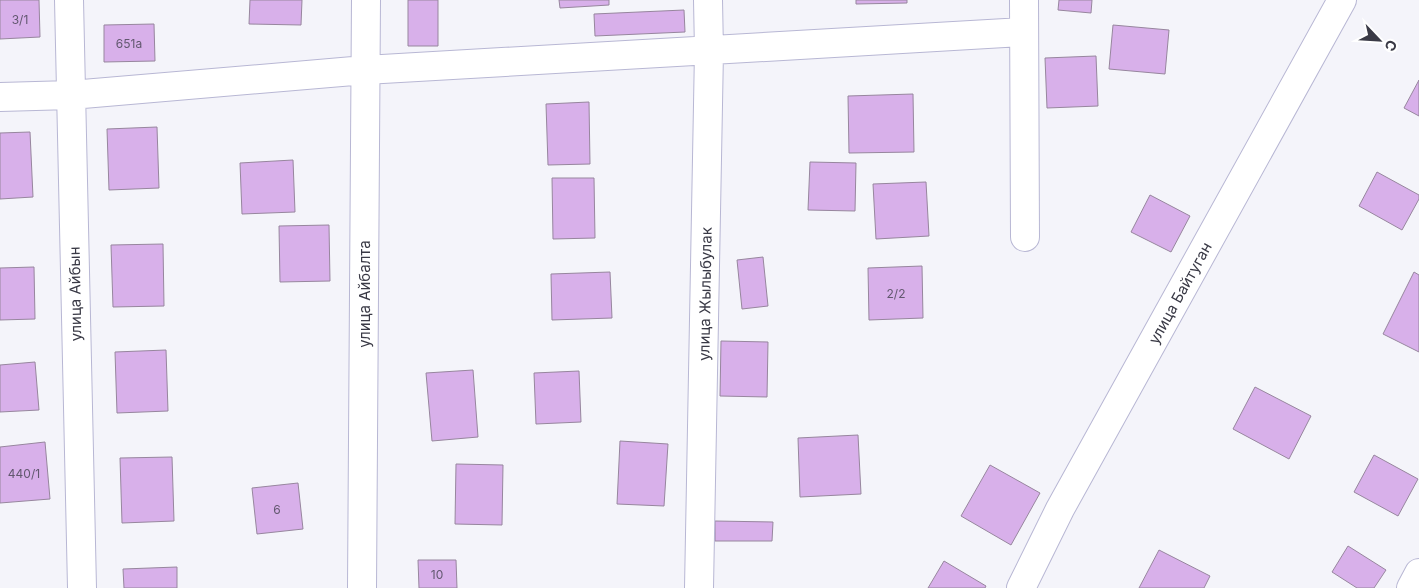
<svg xmlns="http://www.w3.org/2000/svg" width="1419" height="588" font-family="Inter,sans-serif">
<style>
.building{fill:#d8b0ea;stroke:#97869e}
.lines{fill:none;stroke-linecap:round;stroke-linejoin:round}
.minor-casing{stroke:#b8b7d4;stroke-width:30}
.minor{stroke:#fff;stroke-width:28}
.labels{text-anchor:middle;dominant-baseline:central;stroke-width:5;stroke-linejoin:round;paint-order:stroke}
.number-label{font-size:12px;fill:#62586f}
.street-label{font-size:15px;fill:#3a3a46;stroke:#fff}
</style>
<rect width="100%" height="100%" fill="#f4f4fa"/>
<!-- building -->
<path class="building" d="M0,0H39L40,37L0,39Z
M250,0H302L301,25L249,24Z
M408,0H438V46H408Z
M559,0H609V5L560,8Z
M856,0H907V3L856,4Z
M1059,0H1092L1091,13L1058,10Z
M684,10L685,32L595,36L594,14Z
M154,24L155,61L104,62V25Z
M1113,25L1169,30L1165,74L1109,69Z
M1096,56L1098,106L1047,108L1045,58Z
M1419,80V116L1404,108Z
M913,94L914,152L849,153L848,96Z
M589,102L590,164L548,165L546,104Z
M157,127L159,188L109,190L107,129Z
M30,132L33,197L0,199V133Z
M293,160L295,212L242,214L240,163Z
M810,162L856,163L855,211L808,210Z
M1377,172L1419,195V199L1402,230L1359,206Z
M552,178H594L595,238L553,239Z
M926,182L929,236L876,239L873,184Z
M1150,195L1190,216L1171,252L1131,232Z
M329,225L330,281L280,282L279,226Z
M163,244L164,306L113,307L111,245Z
M763,257L768,306L742,309L737,260Z
M922,266L923,318L869,320L868,268Z
M34,267L35,319L0,320V268Z
M610,272L612,318L552,320L551,274Z
M1414,272L1419,275V352L1383,334Z
M721,341L768,342L767,397L720,396Z
M166,350L168,411L117,413L115,352Z
M35,362L39,410L0,412V365Z
M473,370L478,437L432,441L426,373Z
M579,371L581,422L536,424L534,373Z
M1255,387L1311,416L1289,459L1233,429Z
M858,435L861,494L800,497L798,438Z
M620,441L668,444L664,506L617,504Z
M45,442L50,499L0,503V447Z
M1374,455L1418,479L1398,516L1354,492Z
M172,457L174,521L122,523L120,458Z
M456,464L503,465L502,525L455,524Z
M990,465L1040,493L1011,545L961,516Z
M298,483L303,529L257,534L252,488Z
M715,521L773,522L772,541H715Z
M1348,546L1386,570L1374,588H1357L1332,572Z
M1159,550L1210,576L1204,588H1139Z
M418,560H456L457,588H419Z
M944,561L986,586L985,588H928Z
M177,567V588H124L123,569Z"/>
<g class="lines">
<!-- minor casing -->
<g class="minor-casing">
<path id="minor" d="M69,0L82,588
M1024,0L1025,237
M0,97L71,95L365,70L1024,32
M362,588L366,0
M699,588L709,51L708,0
M1021,588L1060,509L1342,0
M1411,588L1419,573"/>
</g>
<!-- minor -->
<use href="#minor" class="minor"/>
</g>
<g class="labels">
<!-- number labels -->
<g class="number-label">
<text x="20" y="19">3/1</text>
<text x="129" y="43">651а</text>
<text x="896" y="293">2/2</text>
<text x="24" y="473">440/1</text>
<text x="277" y="509">6</text>
<text x="437" y="574">10</text>
</g>
<!-- street labels -->
<g class="street-label">
<text transform="translate(1180 293) rotate(-61)">улица Байтуган</text>
<text transform="translate(75 294) rotate(-91)">улица Айбын</text>
<text transform="translate(364 294) rotate(-90)">улица Айбалта</text>
<text transform="translate(705 294) rotate(-89)">улица Жылыбулак</text>
</g>
</g>
<!-- north arrow -->
<g transform="translate(1379 40) rotate(115)" stroke="#ffffff" stroke-width="4" paint-order="stroke">
<path d="M0-4L9 19L0 12L-9 19Z" fill="#3a3a46"/>
<text y="-8" font-size="14" font-weight="bold" text-anchor="middle" fill="#3a3a46">С</text>
</g>
</svg>
